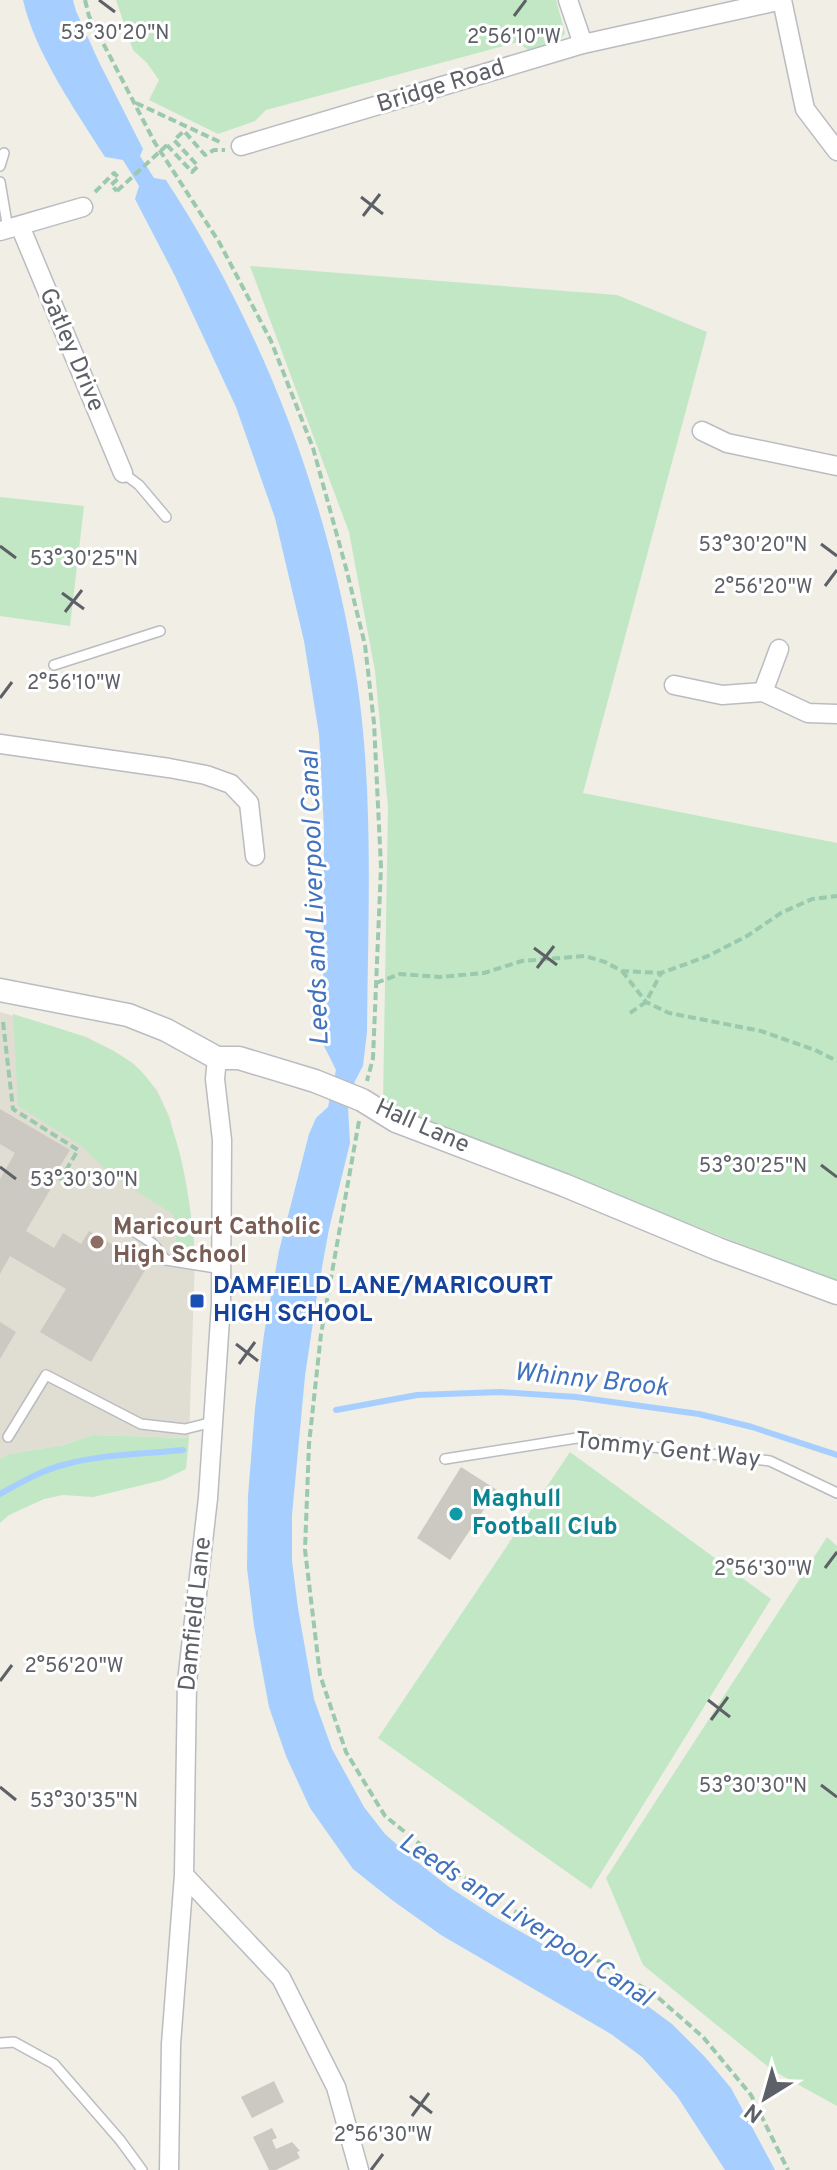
<svg xmlns="http://www.w3.org/2000/svg" width="837" height="2170" font-family="Overpass,sans-serif">
<style>
.education{fill:#e0ded3}
.green{fill:#c2e7c5}
.water{fill:#a6cfff}
.lines{fill:none;stroke-linecap:round;stroke-linejoin:round}
.stream{stroke:#a6cfff;stroke-width:6}
.building{fill:#cbc9c1}
.service-casing{stroke:#babcc1;stroke-width:12}
.minor-casing{stroke:#babcc1;stroke-width:21}
.tertiary-casing{stroke:#babcc1;stroke-width:25}
.path{stroke:#9ac9ad;stroke-width:4;stroke-dasharray:8 4;stroke-linecap:butt}
.service{stroke:#fff;stroke-width:9}
.minor{stroke:#fff;stroke-width:18}
.tertiary{stroke:#fff;stroke-width:22}
.path-bridge{stroke:#9ac9ad;stroke-width:4;stroke-dasharray:8 4;stroke-linecap:butt}
.ticks{fill:none;stroke:#5d6066;stroke-width:3}
.education-dot{fill:#8d6e63;stroke:#fff;stroke-width:3}
.transit-dot{fill:#1a4fb4;stroke:#fff;stroke-width:3}
.culture-dot{fill:#0f9aa8;stroke:#fff;stroke-width:3}
.labels{text-anchor:middle;dominant-baseline:central;stroke-width:6;stroke-linejoin:round;paint-order:stroke}
.street-label{font-size:24px;fill:#5d6066;stroke:#fff}
.education-label{font-size:24px;font-weight:bold;fill:#785e54;stroke:#fff;text-anchor:start}
.transit-label{font-size:24px;font-weight:bold;fill:#164399;stroke:#fff;text-anchor:start}
.culture-label{font-size:24px;font-weight:bold;fill:#0d838f;stroke:#fff;text-anchor:start}
.water-label{font-size:26px;font-style:italic;fill:#4272bd;stroke:#fff}
.ticks-label{font-size:20px;text-anchor:middle;fill:#5d6066;stroke:#fff;stroke-width:6;stroke-linejoin:round;paint-order:stroke}
</style>
<rect width="100%" height="100%" fill="#f0eee5"/>
<!-- education -->
<path class="education" d="M0,1012L87,1037L134,1064L157,1090L170,1118L193,1226L195,1258L189,1438L93,1435L64,1445L9,1454L0,1459Z"/>
<!-- green -->
<path class="green" d="M116,0H556L565,33L556,45L532,53L518,42L266,110L255,121L218,134L149,100L159,80L147,63L133,50Z
M250,266L617,295L707,332L583,793L837,843V1282L383,1103L388,807L375,671L349,532Z
M0,497L84,506L70,626L0,616Z
M13,1014C53,1027 98,1037 132,1063C178,1097 192,1204 195,1258L176,1249C174,1235 182,1224 171,1213L122,1182L105,1169L82,1146L18,1106Z
M93,1435L189,1438L186,1469L163,1480L93,1497L63,1495L44,1499L9,1515L0,1523V1459L9,1454L64,1445Z
M570,1452L771,1599L591,1889L378,1738Z
M827,1537L837,1546V2106L772,2070L643,1965L606,1878Z"/>
<!-- water -->
<path class="water" d="M23,0H73L76,11L98,60L143,149L140,156L154,178L166,180C264,330 330,503 357,681C374,795 368,917 367,1032L363,1066L355,1081L348,1107L350,1143L329,1229L317,1295L305,1376L292,1515V1561L298,1608L314,1699L332,1749L364,1807L385,1834L411,1857L449,1887L495,1917L634,1996L672,2024L705,2057L731,2088L775,2170H725L677,2096L642,2057L611,2034L441,1935L392,1900L353,1869L310,1808L286,1756L269,1707L254,1626L247,1568L248,1496L255,1408L264,1334L279,1251L309,1134L316,1118L328,1107L336,1070L323,1044L324,829L319,734L304,641L275,518L236,407L175,276L135,199L139,186L123,160L105,157C76,111 35,53 23,0Z"/>
<g class="lines">
<!-- stream -->
<path class="stream" d="M336,1410L417,1395L500,1392L576,1397L699,1414L752,1427L837,1455
M0,1494C20,1483 40,1471 63,1465C101,1454 143,1454 183,1450"/>
</g>
<!-- building -->
<path class="building" d="M0,1109L70,1150L57,1171L60,1173L26,1231L54,1248L63,1233L81,1244L89,1231L148,1265L91,1362L40,1332L66,1289L10,1256L0,1274V1179L15,1153L0,1144Z
M0,1322L16,1332L0,1359Z
M461,1467L497,1490L450,1560L417,1538Z
M274,2081L284,2102L252,2118L241,2097Z
M272,2128L277,2138L272,2140L276,2149L292,2142L300,2151L297,2152L300,2158L276,2170H269L253,2137Z"/>
<g class="lines">
<!-- service casing -->
<g class="service-casing">
<path id="service" d="M0,166L4,153
M0,182L8,229
M123,473L139,485L166,517
M54,665L160,631
M123,1225C133,1231 144,1237 153,1244C159,1249 160,1255 166,1260L222,1269
M8,1437L46,1375L141,1424L185,1429L213,1422
M445,1459L577,1438L770,1461L837,1493
M0,2043L14,2042L54,2064L120,2140L142,2170"/>
</g>
<!-- minor casing -->
<g class="minor-casing">
<path id="minor" d="M568,0L583,44
M782,0L805,109L837,151
M241,146L583,44L782,0
M20,226L123,473
M0,231L83,207
M702,431L727,443L837,466
M674,685L722,695L763,692L808,713L837,714
M763,692L779,649
M0,744L169,768L206,775L231,784L249,803L255,856
M184,1875L281,1978L336,2087L359,2170
M169,2170L171,2044L184,1875L187,1682L208,1498L221,1304L222,1140L215,1079L217,1058"/>
</g>
<!-- tertiary casing -->
<g class="tertiary-casing">
<path id="tertiary" d="M0,990L128,1015L166,1030L217,1058H239L315,1081L362,1100L396,1121L564,1185L718,1249L837,1293"/>
</g>
<!-- path -->
<path class="path" d="M85,0L89,16L155,143L219,242L271,341L313,448L346,568L365,645L374,723L381,867L373,1058L367,1081
M136,103L222,143
M167,145L192,172L198,166L174,140L184,131L205,155L214,150H225
M95,192L114,173L119,178L111,185L117,191
M622,971L646,1002L669,1013L761,1031L815,1050L837,1061
M376,983L400,974L440,977L484,973L522,961L585,956L605,962L622,971L661,973L708,956L747,936L781,913L812,899L837,896
M630,1013L646,1002L661,973
M3,1022L13,1109L78,1150L59,1182
M359,1121L321,1334L309,1444L305,1550L320,1675L346,1752L385,1816L447,1866L516,1912L654,1994L703,2037L751,2095L788,2170"/>
<!-- service -->
<use href="#service" class="service"/>
<!-- minor -->
<use href="#minor" class="minor"/>
<!-- tertiary -->
<use href="#tertiary" class="tertiary"/>
<!-- path-bridge -->
<path class="path-bridge" d="M117,191L167,145"/>
</g>
<!-- ticks -->
<path class="ticks" d="M99,0L115,12M514,16L526,0M361,197L383,214M363,216L380,194M821,544L837,556M0,546L16,558M825,586L837,570M62,593L84,609M65,612L82,590M0,698L12,682M534,948L557,965M537,968L554,946M821,1165L837,1177M0,1167L16,1179M236,1344L258,1361M239,1364L255,1342M825,1568L837,1552M0,1681L12,1665M708,1700L730,1717M711,1720L728,1697M821,1785L837,1797M0,1787L16,1800M410,2096L432,2113M412,2116L429,2093M371,2170L383,2154"/>
<!-- markers -->
<circle class="education-dot" cx="97" cy="1242" r="8"/>
<rect class="transit-dot" x="189" y="1293" width="16" height="16" rx="4"/>
<circle class="culture-dot" cx="456" cy="1514" r="8"/>
<g class="labels">
<!-- street labels -->
<g class="street-label">
<text transform="translate(441 87) rotate(-17)">Bridge Road</text>
<text transform="translate(71 350) rotate(67)">Gatley Drive</text>
<text transform="translate(422 1127) rotate(24)">Hall Lane</text>
<text transform="translate(668 1451) rotate(6)">Tommy Gent Way</text>
<text transform="translate(196 1614) rotate(-84)">Damfield Lane</text>
</g>
<!-- education labels -->
<g class="education-label">
<text x="113" y="1228">Maricourt Catholic<tspan x="113" dy="28">High School</tspan></text>
</g>
<!-- transit labels -->
<g class="transit-label">
<text x="213" y="1287">DAMFIELD LANE/MARICOURT<tspan x="213" dy="28">HIGH SCHOOL</tspan></text>
</g>
<!-- culture labels -->
<g class="culture-label">
<text x="472" y="1500">Maghull<tspan x="472" dy="28">Football Club</tspan></text>
</g>
<!-- water labels -->
<g class="water-label">
<text transform="translate(316 898) rotate(-92)">Leeds and Liverpool Canal</text>
<text transform="translate(591 1381) rotate(6)">Whinny Brook</text>
<text transform="translate(525 1921) rotate(33)">Leeds and Liverpool Canal</text>
</g>
</g>
<g class="ticks-label">
<text x="115" y="39">53°30'20"N</text>
<text x="514" y="43">2°56'10"W</text>
<text x="753" y="551">53°30'20"N</text>
<text x="84" y="565">53°30'25"N</text>
<text x="763" y="593">2°56'20"W</text>
<text x="74" y="689">2°56'10"W</text>
<text x="753" y="1172">53°30'25"N</text>
<text x="84" y="1186">53°30'30"N</text>
<text x="763" y="1575">2°56'30"W</text>
<text x="74" y="1672">2°56'20"W</text>
<text x="753" y="1792">53°30'30"N</text>
<text x="84" y="1807">53°30'35"N</text>
<text x="383" y="2141">2°56'30"W</text>
</g>
<!-- north arrow -->
<g transform="translate(765 2098) rotate(217)" stroke="#ffffff" stroke-width="6" paint-order="stroke">
<path d="M0-6L14 30L0 20L-14 30Z" fill="#5d6066"/>
<text y="-12" font-size="22" font-weight="bold" text-anchor="middle" fill="#5d6066">N</text>
</g>
</svg>
